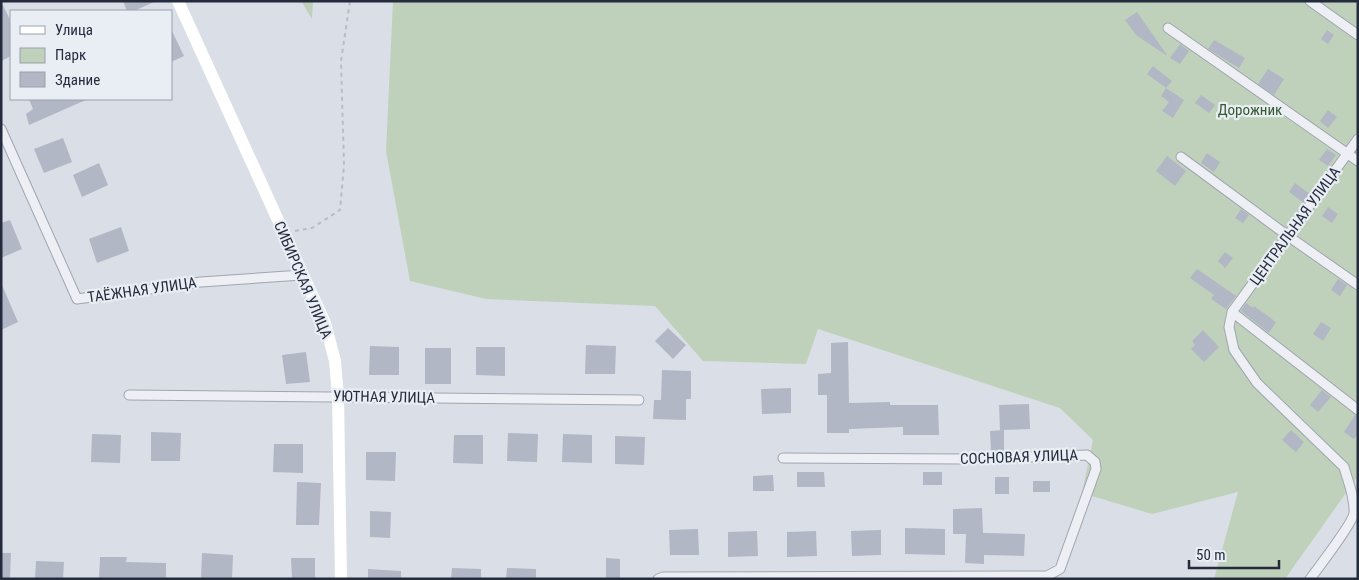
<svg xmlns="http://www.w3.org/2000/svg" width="1359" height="580" font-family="'Roboto Condensed',sans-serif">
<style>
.green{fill:#bfd1bb}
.building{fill:#b1b7c4}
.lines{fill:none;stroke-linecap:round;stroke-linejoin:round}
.street-casing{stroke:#a0a5b0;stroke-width:11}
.path{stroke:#b9bcc5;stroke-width:2;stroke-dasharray:4 4;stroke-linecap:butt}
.street{stroke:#edeff5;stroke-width:9}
.secondary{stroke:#fff;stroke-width:12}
.labels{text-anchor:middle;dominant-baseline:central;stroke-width:4.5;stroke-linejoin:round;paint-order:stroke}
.park-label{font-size:15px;fill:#355a30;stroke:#e9edf4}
.street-label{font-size:15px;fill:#242b3d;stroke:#e9edf4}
</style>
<rect width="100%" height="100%" fill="#dadee6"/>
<!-- green -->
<path class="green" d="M301,1H313L312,19Z
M393,1H1358V476L1285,579H1214L1238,492L1152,514L1082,493L1093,440L1060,408L818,329L806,364L703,361L655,306L486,299L410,281L386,151Z"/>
<!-- building -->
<path class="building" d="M1,1L11,22V56L1,61Z
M123,1H156L134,11H127Z
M1137,12L1167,55H1166L1136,35L1125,20Z
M171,29L184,56L171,62Z
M1327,30L1334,35L1328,44L1321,39Z
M1214,40L1245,58L1239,68L1208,49Z
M1180,44L1189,51L1180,64L1170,58Z
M1153,66L1172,81L1166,88L1147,74Z
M1268,69L1284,79L1274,95L1258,84Z
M1166,88L1184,100L1173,118L1162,111L1169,102L1161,96Z
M1201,95L1215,105L1209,113L1195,103Z
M29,99H88L29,125L26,114L33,109Z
M1328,110L1337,117L1328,128L1320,121Z
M63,138L72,162L44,173L34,149Z
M1327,149L1336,155L1328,166L1319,160Z
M1207,153L1220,162L1214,172L1201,163Z
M1167,156L1186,171L1175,186L1156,171Z
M99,163L108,185L82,197L73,175Z
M1295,183L1310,194L1304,203L1289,192Z
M1328,207L1338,214L1332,223L1322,216Z
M1241,209L1249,215L1243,223L1235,218Z
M10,220L22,249L1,258V223Z
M121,227L129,251L97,263L89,239Z
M1225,252L1233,258L1225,268L1218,261Z
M1197,269L1236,296L1226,309L1211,299L1214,295L1190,278Z
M1338,279L1347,285L1340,296L1331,290Z
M1,283L18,322L1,330Z
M1246,303L1253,308L1254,306L1276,322L1269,333L1241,311Z
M1321,322L1331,328L1323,341L1313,334Z
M668,328L686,345L673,359L655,341Z
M1203,330L1219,347L1204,362L1191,349L1195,345L1192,341Z
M848,342L849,403L890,402V405H938L939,435H903V427L849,429V433H827V395H818V374L831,373V343Z
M586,345L616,346L615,374H585Z
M370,346L399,347V375H369Z
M476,347H505V376L476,375Z
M425,348H451V384H425Z
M306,352L310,382L286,384L282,355Z
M662,370L691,371V399H686V420L653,419L654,400H661Z
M791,388V413L762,414L761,389Z
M1322,390L1331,397L1318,412L1310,405Z
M1029,404L1030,429L1000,430L999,405Z
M1355,415L1358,416V434L1354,439L1344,432Z
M1004,430V451H991L990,431Z
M1291,430L1304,442L1296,452L1282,440Z
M151,432L181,433L180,461H151Z
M508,433L538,434L537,462L507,461Z
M92,434L121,435L120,463L91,462Z
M563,434L592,435V463L562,462Z
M454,435H483V464L453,463Z
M615,436L645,437L644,465L615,464Z
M274,444H303V473L273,472Z
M366,452H396L395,481L366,480Z
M797,472H824L825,487H797Z
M923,472H942V485H923Z
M773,475L774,491H753V476Z
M995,477H1009V494H995Z
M1033,481H1050V492H1033Z
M297,482L321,483L319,525H296Z
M982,508L983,533L1025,534L1024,556L984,555V564L965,563L966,534H953V509Z
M370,511L391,512L390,538L370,537Z
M905,528L945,529V555L905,554Z
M698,529L699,555H670L669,530Z
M881,530V555L852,556L851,531Z
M757,531L758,556L728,557V532Z
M816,531L817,556L787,557V532Z
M1,553H11L10,579H1Z
M202,553L233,555L232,579H201Z
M100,557H127L126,562L166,563V579H99Z
M291,558H315V579H292Z
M606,558L620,559V579H606Z
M36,561L64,562L63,579H35Z
M452,568L481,569V579H451Z
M507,568L536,569V579H506Z
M368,569L401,571V579H368Z"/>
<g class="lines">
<!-- street casing -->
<g class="street-casing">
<path id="street" d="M1310,1L1358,35
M1168,28L1358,161
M1,129L77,299L201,282L302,275
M1181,157L1288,236L1358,285
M1232,312L1358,410
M129,395L639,400
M658,579L663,577L1047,576L1060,569L1096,469L1095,462L1087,455L963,459L783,458
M1310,579C1318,568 1353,523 1354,513C1355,497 1348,482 1344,467L1257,383L1234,350L1229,327L1232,312L1358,139"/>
</g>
<!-- path -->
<path class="path" d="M295,231L312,228L340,210L344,165L341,61L350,1"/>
<!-- street -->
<use href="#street" class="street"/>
<!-- secondary -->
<path class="secondary" d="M178,1L325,323L335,361L338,396L341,579"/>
</g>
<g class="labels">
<!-- park labels -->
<g class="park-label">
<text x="1250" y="110">Дорожник</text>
</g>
<!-- street labels -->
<g class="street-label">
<text transform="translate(1295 226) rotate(-54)">ЦЕНТРАЛЬНАЯ УЛИЦА</text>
<text transform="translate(303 280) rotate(67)">СИБИРСКАЯ УЛИЦА</text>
<text transform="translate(142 290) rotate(-8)">ТАЁЖНАЯ УЛИЦА</text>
<text transform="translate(384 397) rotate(1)">УЮТНАЯ УЛИЦА</text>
<text transform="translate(1019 457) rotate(-2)">СОСНОВАЯ УЛИЦА</text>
</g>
</g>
<!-- border -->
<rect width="1359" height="580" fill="none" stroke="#242b3d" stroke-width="5"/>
<!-- legend -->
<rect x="10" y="10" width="162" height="90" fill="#e9edf4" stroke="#9a9fab"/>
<rect x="20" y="26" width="25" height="8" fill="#ffffff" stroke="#9a9fab"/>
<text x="55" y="35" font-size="15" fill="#242b3d">Улица</text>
<rect x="20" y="48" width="25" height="15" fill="#bfd1bb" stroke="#9a9fab"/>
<text x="55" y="60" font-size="15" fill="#242b3d">Парк</text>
<rect x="20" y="72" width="25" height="15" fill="#b1b7c4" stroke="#9a9fab"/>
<text x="55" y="85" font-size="15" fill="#242b3d">Здание</text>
<!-- scale -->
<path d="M1189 560v8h90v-8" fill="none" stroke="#242b3d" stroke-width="2.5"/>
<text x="1196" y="560" font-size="15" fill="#242b3d" stroke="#e9edf4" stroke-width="4" paint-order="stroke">50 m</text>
</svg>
